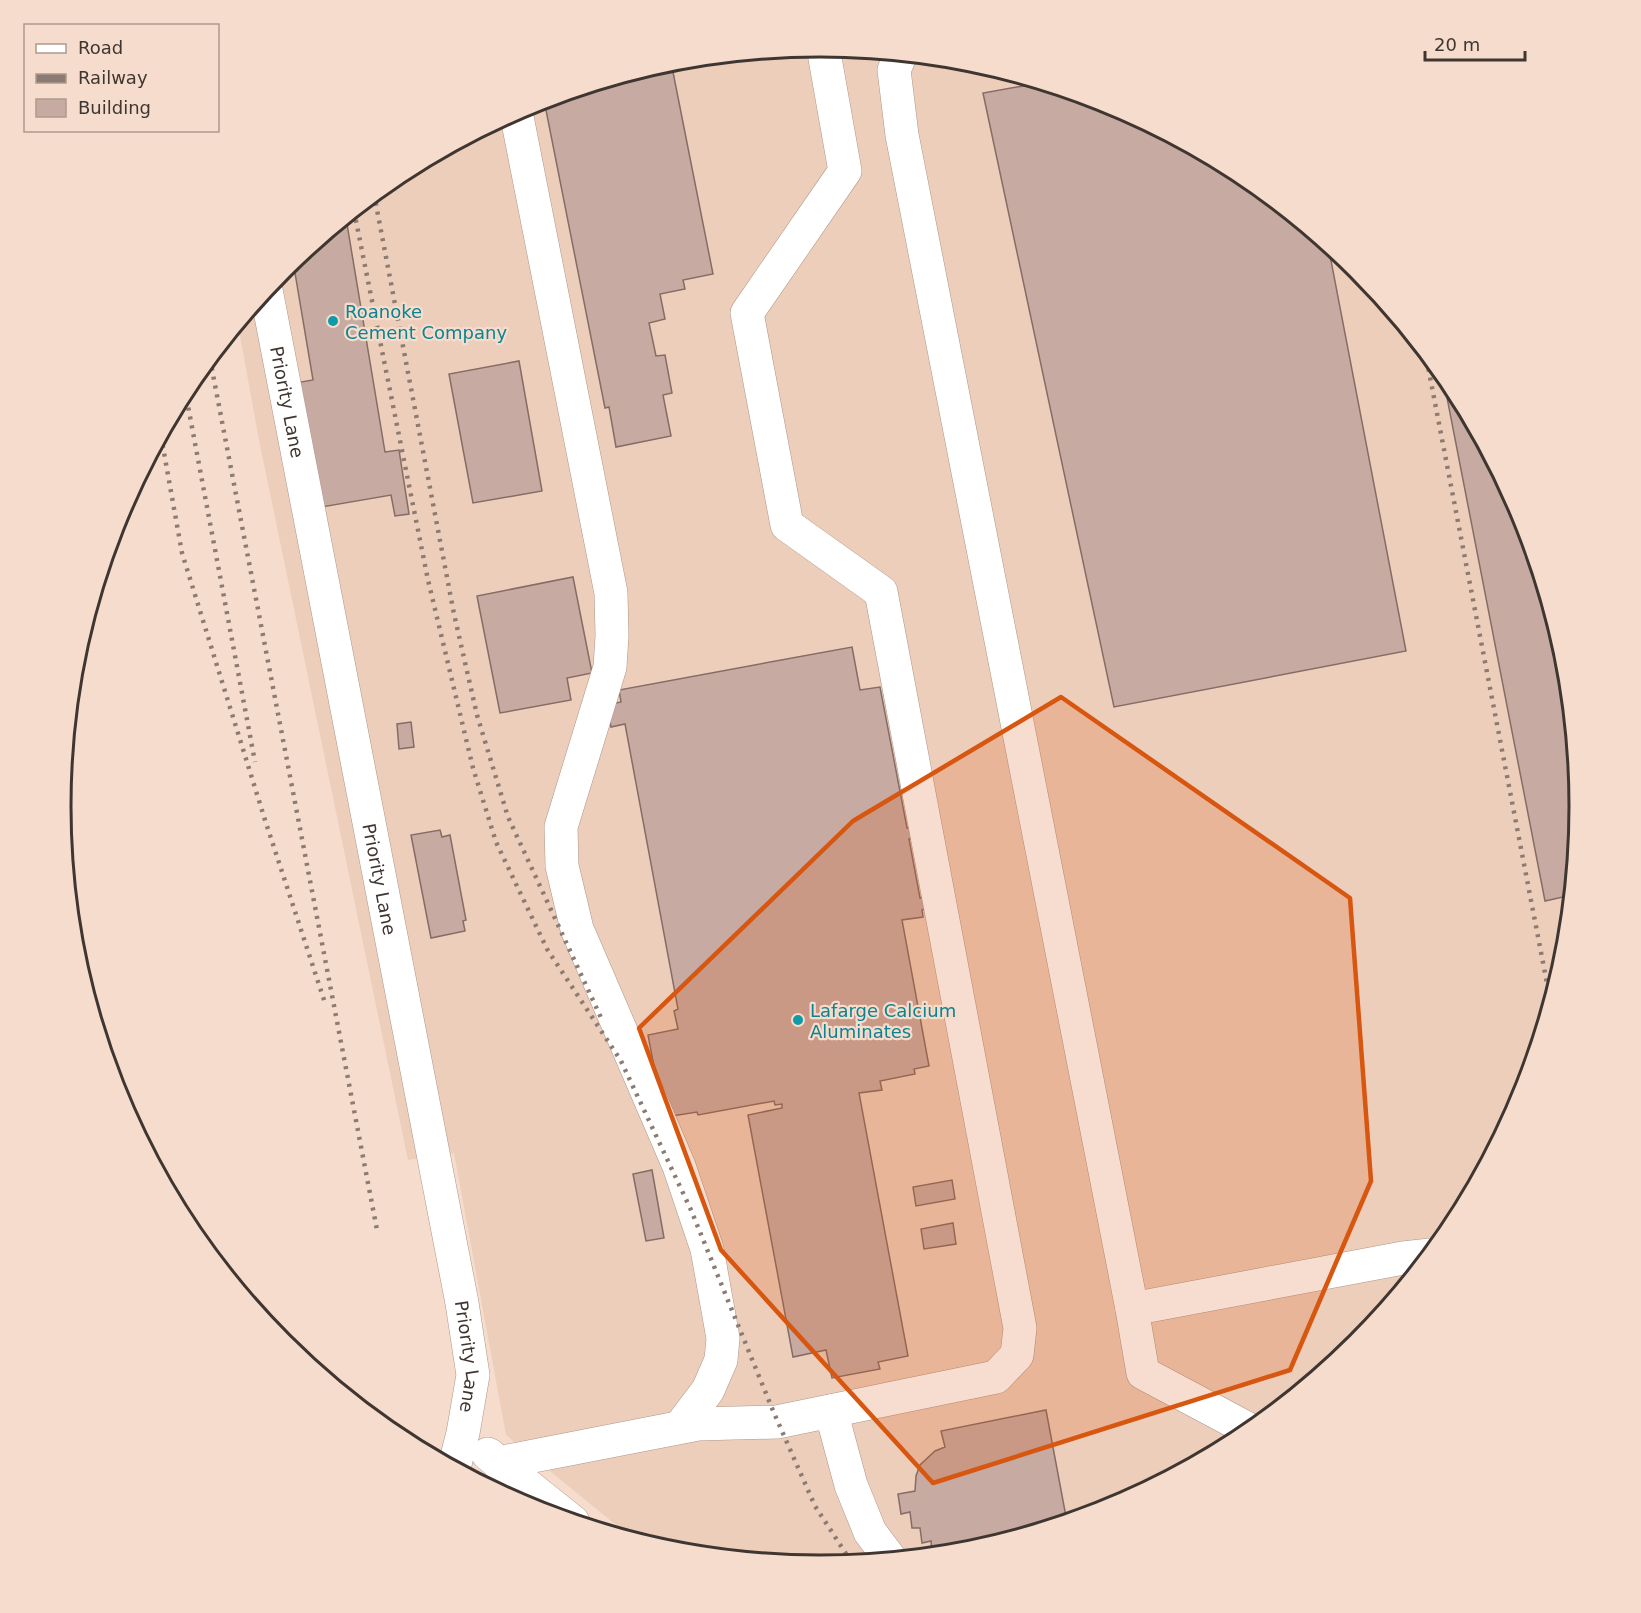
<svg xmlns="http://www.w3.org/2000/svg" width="1641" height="1613" font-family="'DejaVu Sans',sans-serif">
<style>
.built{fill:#edcebb}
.building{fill:#c7aba3;stroke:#856c64;stroke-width:1.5}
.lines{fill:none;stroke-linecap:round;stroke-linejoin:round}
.minor-casing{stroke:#ae9688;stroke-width:34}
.minor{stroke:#fff;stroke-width:33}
.rail{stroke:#8c7b72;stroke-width:4.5;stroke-dasharray:3 6;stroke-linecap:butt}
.marked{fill:#d75610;fill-opacity:0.2;stroke:#d75610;stroke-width:4.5;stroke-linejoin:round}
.culture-dot{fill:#0f9aa8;stroke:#f5dccd;stroke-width:2}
.labels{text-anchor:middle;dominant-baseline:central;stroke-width:4.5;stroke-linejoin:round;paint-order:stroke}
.culture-label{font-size:18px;fill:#0d838f;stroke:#f5dccd;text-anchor:start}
.street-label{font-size:18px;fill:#403631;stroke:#f5dccd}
.rim{fill:none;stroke:#403631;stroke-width:3}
</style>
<rect width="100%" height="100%" fill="#f5dccd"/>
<!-- built -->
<path class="built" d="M821,47L969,61L1112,104L1243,175L1358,269L1453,385L1523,516L1566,659L1580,807L1566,955L1523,1098L1452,1229L1358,1344L1242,1439L1111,1509L968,1552L821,1566L672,1552L641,1542L627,1534L506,1435L454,1153L408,1160L259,440L238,325L283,269L399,174L530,104L673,61Z"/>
<!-- building -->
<path class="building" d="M671,62L713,274L683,280L685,289L660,294L665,319L649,323L656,356L665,355L672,393L663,395L671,436L616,447L609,407L605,408L544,100Z
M1040,83L1112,104L1243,175L1328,245L1406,651L1114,707L983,93Z
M346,218L385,452L399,450L409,514L395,516L391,495L316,508L295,383L313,380L293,261Z
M519,361L542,491L473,503L449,374Z
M1442,372L1453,385L1523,516L1566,659L1580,807L1572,895L1545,901Z
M573,577L592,673L567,678L571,700L500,713L477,596Z
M852,647L860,690L880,687L907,828L911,827L913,839H909L920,898L924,897L926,909L922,910L923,917L902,920L929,1066L914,1069L915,1074L880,1081L882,1090L859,1093L908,1356L878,1362L880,1369L832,1378L826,1350L793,1357L748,1115L782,1108V1104L775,1105L774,1101L698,1115L697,1112L672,1116L663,1114L648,1035L678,1029L674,1011L678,1009L625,724L611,727L607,705L621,702L619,690Z
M411,722L414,747L399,749L397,724Z
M440,830L442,837L450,835L466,920L463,921L465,931L431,938L411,835Z
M652,1170L664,1238L646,1241L633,1174Z
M952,1180L955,1199L916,1206L913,1187Z
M953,1223L956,1244L924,1249L921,1229Z
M1046,1410L1067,1522L968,1552L932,1555L931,1541L922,1543L920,1528H912L910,1512L901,1514L898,1494L915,1491L916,1476L920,1465L935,1451L945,1447L941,1431Z"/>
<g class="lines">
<!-- minor casing -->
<g class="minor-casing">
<g id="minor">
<path d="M901,54L894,70L902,135L1132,1309L1143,1373L1252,1431"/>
<path d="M516,112L611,593L612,636L610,667L561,827L562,866L577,929L679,1166L707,1249L723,1338L721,1360L708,1390L680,1427"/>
<path id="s1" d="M266,290L462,1303L473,1375L463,1433L454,1468"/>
<path d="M1132,1309L1403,1258L1431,1255"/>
<path d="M831,1411L851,1485L870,1532L891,1560"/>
<path d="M488,1454L573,1522"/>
<path d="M498,1463L698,1424L777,1422L996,1377L1017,1355L1020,1328L881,592L787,525L747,313L845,171L823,47"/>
</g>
</g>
<!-- minor -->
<use href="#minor" class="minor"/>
<!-- rail -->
<path class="rail" d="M374,194L454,614L477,715L508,817L603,1022
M354,211L428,580L473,768L496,842L547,949L621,1061L691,1210L774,1413L815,1506L852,1563
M1425,351L1551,1004
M210,359L377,1230
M185,390L255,762
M161,436L182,553L265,820L325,1003"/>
</g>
<!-- marked area -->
<path class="marked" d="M1061,697L1350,898L1371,1181L1290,1370L933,1483L721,1250L639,1028L853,821Z"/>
<!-- markers -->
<g class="culture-dot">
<circle cx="333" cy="321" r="6"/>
<circle cx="798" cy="1020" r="6"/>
</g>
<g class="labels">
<!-- culture labels -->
<g class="culture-label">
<text x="345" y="311">Roanoke<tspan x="345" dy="21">Cement Company</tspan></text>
<text x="810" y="1010">Lafarge Calcium<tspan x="810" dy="21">Aluminates</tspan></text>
</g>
<!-- street labels -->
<g class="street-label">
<text stroke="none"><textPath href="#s1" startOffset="114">Priority Lane</textPath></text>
<text stroke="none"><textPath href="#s1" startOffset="600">Priority Lane</textPath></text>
<text stroke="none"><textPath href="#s1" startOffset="1086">Priority Lane</textPath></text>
</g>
</g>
<!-- crop -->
<path d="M0 0H1641V1613H0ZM71 806a749 749 0 1 1 1498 0a749 749 0 1 1-1498 0Z" fill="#f5dccd" fill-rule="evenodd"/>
<path class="rim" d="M71 806a749 749 0 1 1 1498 0a749 749 0 1 1-1498 0Z"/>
<!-- legend -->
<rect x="24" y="24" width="195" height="108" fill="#f5dccd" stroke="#ad9a8f" stroke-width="1.5"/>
<rect x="36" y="44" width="30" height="9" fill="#ffffff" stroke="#ad9a8f" stroke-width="1.5"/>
<text x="78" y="54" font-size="18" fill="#403631">Road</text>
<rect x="36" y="74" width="30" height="9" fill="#8c7b72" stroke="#ad9a8f" stroke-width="1.5"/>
<text x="78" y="84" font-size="18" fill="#403631">Railway</text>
<rect x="36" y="99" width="30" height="18" fill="#c7aba3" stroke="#ad9a8f" stroke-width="1.5"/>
<text x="78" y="114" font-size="18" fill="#403631">Building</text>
<!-- scale -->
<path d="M1425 51v9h100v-9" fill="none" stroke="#403631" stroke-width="3"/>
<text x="1434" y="51" font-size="18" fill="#403631" stroke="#f5dccd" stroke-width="4.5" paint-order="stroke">20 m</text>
</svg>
